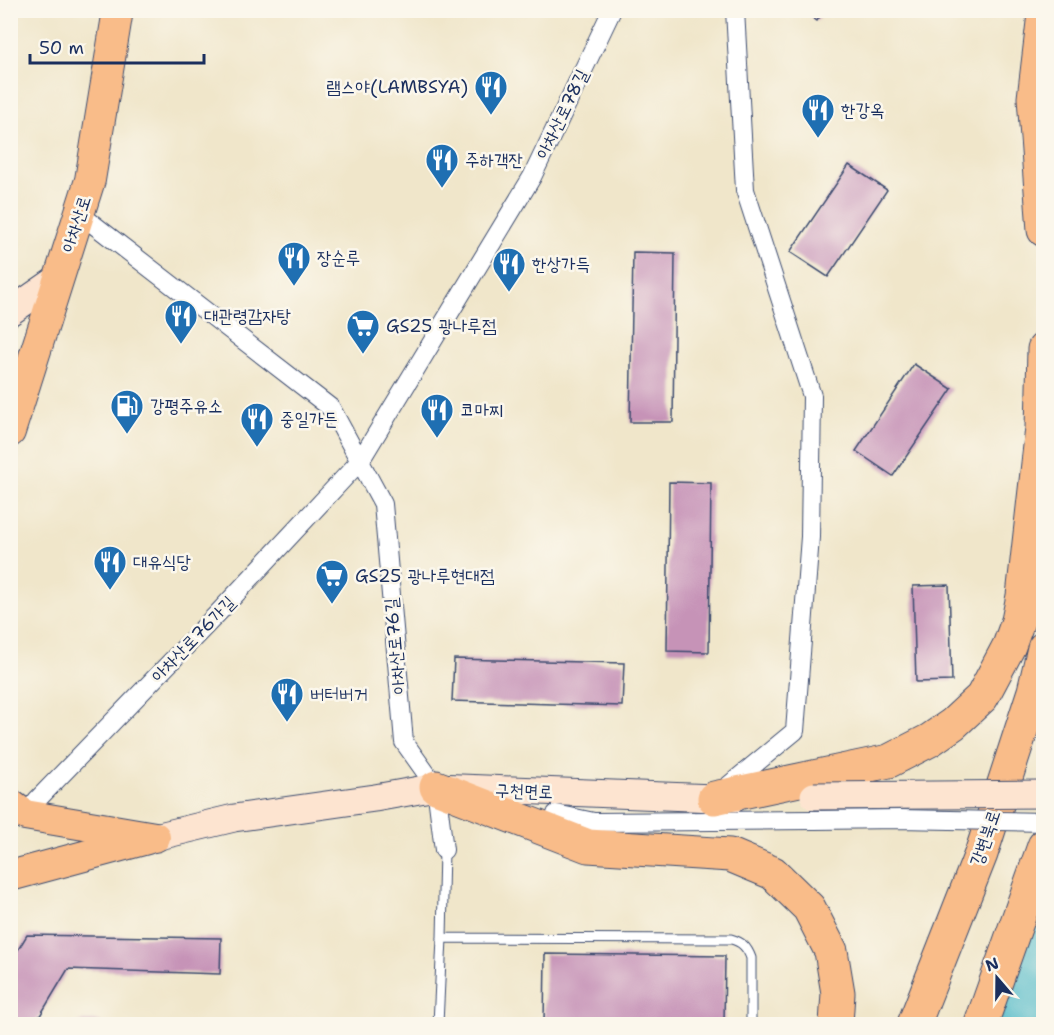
<svg xmlns="http://www.w3.org/2000/svg" width="1054" height="1035" font-family="'Shantell Sans','Poor Story',sans-serif">
<style>
.water{fill:#4bb8c7;stroke:#337492;stroke-width:1.5}
.building{fill:#c693b7}
.lines{fill:none;stroke-linecap:round;stroke-linejoin:round}
.lane-casing{stroke:#3b4a6e;stroke-width:11}
.street-casing{stroke:#3b4a6e;stroke-width:20}
.secondary-casing{stroke:#3b4a6e;stroke-width:29}
.primary-casing{stroke:#3b4a6e;stroke-width:32}
.highway-casing{stroke:#3b4a6e;stroke-width:35}
.lane{stroke:#fff;stroke-width:9}
.street{stroke:#fff;stroke-width:18}
.secondary{stroke:#fde4d0;stroke-width:27}
.primary{stroke:#f9bc89;stroke-width:30}
.highway{stroke:#f9bc89;stroke-width:33}
.street-bridge-casing{stroke:#3b4a6e;stroke-width:20;stroke-linecap:butt}
.secondary-bridge-casing{stroke:#3b4a6e;stroke-width:29;stroke-linecap:butt}
.street-bridge{stroke:#fff;stroke-width:18}
.secondary-bridge{stroke:#fde4d0;stroke-width:27}
.labels{text-anchor:middle;dominant-baseline:central;stroke-width:5;stroke-linejoin:round;paint-order:stroke}
.poi-label{font-size:18px;fill:#1b2f5e;stroke:#fbf7ec;text-anchor:start}
.street-label{font-size:18px;fill:#1b2f5e;stroke:#fbf7ec}
</style>
<rect width="100%" height="100%" fill="#fbf7ec"/>
<filter id="ink" filterUnits="userSpaceOnUse"><feTurbulence type="fractalNoise" baseFrequency=".0167" numOctaves="2"/><feDisplacementMap in="SourceGraphic" scale="12" xChannelSelector="R" yChannelSelector="G"/><feConvolveMatrix kernelMatrix="1 2 1 2 8 2 1 2 1" color-interpolation-filters="sRGB"/></filter>
<filter id="wash" filterUnits="userSpaceOnUse"><feTurbulence type="fractalNoise" baseFrequency=".008" numOctaves="4" result="noise"/><feDisplacementMap in="SourceGraphic" scale="24" xChannelSelector="R" yChannelSelector="G"/><feGaussianBlur stdDeviation="1.35" result="paint"/><feColorMatrix in="noise" values="0 0 0 0 0 0 0 0 0 0 0 0 0 0 0 0 0 1.4 0 .05"/><feComposite in="paint" operator="in"/></filter>
<g filter="url(#wash)">
<rect width="100%" height="100%" fill="#f0e6ca"/>
<!-- water -->
<path class="water" d="M1043,861V1024H995Z"/>
<g id="blocks">
<!-- building -->
<path class="building" d="M802,10H824L817,21Z
M849,165L887,190L828,277L790,252Z
M633,252L675,253L673,422H630Z
M914,364L952,389L893,476L856,451Z
M669,482L711,483L709,652L667,651Z
M949,585L952,681L916,682L913,586Z
M454,659L624,663L622,706L452,701Z
M27,935L221,938L220,974L68,969L35,1024H10V963Z
M545,954L725,956L724,1024H544Z
M83,1021H98L104,1024H75Z"/>
</g>
</g>
<g filter="url(#ink)">
<use href="#blocks" fill-opacity="0" stroke="#3b4a6e" stroke-width="1.5"/>
<g class="lines">
<!-- lane casing -->
<g class="lane-casing">
<path id="lane" d="M442,938L731,939C742,942 747,947 751,958V1024
M438,1024L442,938L444,850"/>
</g>
<!-- street casing -->
<g class="street-casing">
<path id="street" d="M80,214L331,408L383,504L404,742L436,787L444,850
M722,791L795,731L810,537L812,396L745,190L735,10
M556,814L594,822L814,820
M25,815L37,800L219,612L360,461L532,177L612,10"/>
</g>
<!-- secondary casing -->
<g class="secondary-casing">
<path id="secondary" d="M10,312L59,278
M133,841L155,837L234,818L375,798L436,787L714,798H735"/>
</g>
<!-- primary casing -->
<g class="primary-casing">
<path id="primary" d="M10,432L90,180L118,10
M10,804L25,815L155,837
M10,876L147,839"/>
</g>
<!-- highway casing -->
<g class="highway-casing">
<path id="highway" d="M1044,14L1034,98L1044,230
M436,787L588,846L730,855L773,873L809,908L831,951L838,993L836,1024
M714,798L889,761L930,740L953,724L982,697L1009,646L1018,621L1023,596L1042,428L1044,349
M914,1024L981,854L1034,691L1044,648
M981,1024L1044,846"/>
</g>
<!-- lane -->
<use href="#lane" class="lane"/>
<!-- street -->
<use href="#street" class="street"/>
<!-- secondary -->
<use href="#secondary" class="secondary"/>
<!-- primary -->
<use href="#primary" class="primary"/>
<!-- highway -->
<use href="#highway" class="highway"/>
<!-- street-bridge casing -->
<g class="street-bridge-casing">
<path id="street-bridge" d="M814,820L900,819L1044,822"/>
</g>
<!-- secondary-bridge casing -->
<g class="secondary-bridge-casing">
<path id="secondary-bridge" d="M814,796L1044,794"/>
</g>
<!-- street-bridge -->
<use href="#street-bridge" class="street-bridge"/>
<!-- secondary-bridge -->
<use href="#secondary-bridge" class="secondary-bridge"/>
</g>
</g>
<!-- icons -->
<defs>
<g id="restaurant-pin" transform="scale(1.725)"><path d="M0 17L-7.5 6A9.5 9.5 0 1 1 7.5 6Z" fill="#1f6fb2" stroke="#fbf7ec"/><path d="M-5-6h1v4h1v-4h1v4h1v-4h1v5L-1.5 .5V6h-2V.5L-5-1ZM5-6V6H3V1.5H1.5Q1.5-4 5-6Z" fill="#fff"/></g>
<g id="supermarket-pin" transform="scale(1.725)"><path d="M0 17L-7.5 6A9.5 9.5 0 1 1 7.5 6Z" fill="#1f6fb2" stroke="#fbf7ec"/><path d="M-6-5.5h2.5l.6 2H6L4.5 2H-2.5L-4.4-4H-6ZM-1.5 3.2a1.3 1.3 0 1 0 .1 0ZM3 3.2a1.3 1.3 0 1 0 .1 0Z" fill="#fff"/></g>
<g id="fuel-pin" transform="scale(1.725)"><path d="M0 17L-7.5 6A9.5 9.5 0 1 1 7.5 6Z" fill="#1f6fb2" stroke="#fbf7ec"/><path d="M-5.5-6h7V0h2V4h1.3V-2.5L3-4.5l.8-.8L6-3V5H2.5V1h-1V6h-7ZM-4.2-4.7v3.2H.2V-4.7Z" fill="#fff"/></g>
</defs>
<g fill-rule="evenodd">
<use href="#restaurant-pin" x="491" y="87"/>
<use href="#restaurant-pin" x="818" y="110"/>
<use href="#restaurant-pin" x="442" y="160"/>
<use href="#restaurant-pin" x="294" y="258"/>
<use href="#restaurant-pin" x="509" y="264"/>
<use href="#restaurant-pin" x="181" y="316"/>
<use href="#supermarket-pin" x="363" y="326"/>
<use href="#fuel-pin" x="127" y="406"/>
<use href="#restaurant-pin" x="437" y="410"/>
<use href="#restaurant-pin" x="257" y="419"/>
<use href="#restaurant-pin" x="110" y="562"/>
<use href="#supermarket-pin" x="332" y="576"/>
<use href="#restaurant-pin" x="287" y="694"/>
</g>
<g class="labels">
<!-- poi labels -->
<g class="poi-label">
<text x="468" y="87" text-anchor="end">램스야(LAMBSYA)</text>
<text x="841" y="110">한강옥</text>
<text x="465" y="160">주하객잔</text>
<text x="317" y="258">장순루</text>
<text x="532" y="264">한상가득</text>
<text x="204" y="316">대관령감자탕</text>
<text x="386" y="326">GS25 광나루점</text>
<text x="150" y="406">강평주유소</text>
<text x="460" y="410">코마찌</text>
<text x="280" y="419">중일가든</text>
<text x="133" y="562">대유식당</text>
<text x="355" y="576">GS25 광나루현대점</text>
<text x="310" y="694">버터버거</text>
</g>
<!-- street labels -->
<g class="street-label">
<text transform="translate(562 114) rotate(-64)">아차산로78길</text>
<text transform="translate(76 224) rotate(-72)">아차산로</text>
<text transform="translate(193 639) rotate(-46)">아차산로76가길</text>
<text transform="translate(395 646) rotate(-95)">아차산로76길</text>
<text transform="translate(524 791) rotate(2)">구천면로</text>
<text transform="translate(985 838) rotate(-71)">강변북로</text>
</g>
</g>
<!-- margin -->
<rect width="1054" height="1035" fill="none" stroke="#fbf7ec" stroke-width="36"/>
<!-- north arrow -->
<g transform="translate(997 978) rotate(340)" stroke="#fbf7ec" stroke-width="4.5" paint-order="stroke">
<path d="M0-4.5L10 22L0 15L-10 22Z" fill="#1b2f5e"/>
<text y="-9" font-size="16" font-weight="bold" text-anchor="middle" fill="#1b2f5e">N</text>
</g>
<!-- scale -->
<path d="M30 54v9h174v-9" fill="none" stroke="#1b2f5e" stroke-width="3"/>
<text x="39" y="54" font-size="18" fill="#1b2f5e" stroke="#fbf7ec" stroke-width="4.5" paint-order="stroke">50 m</text>
</svg>
